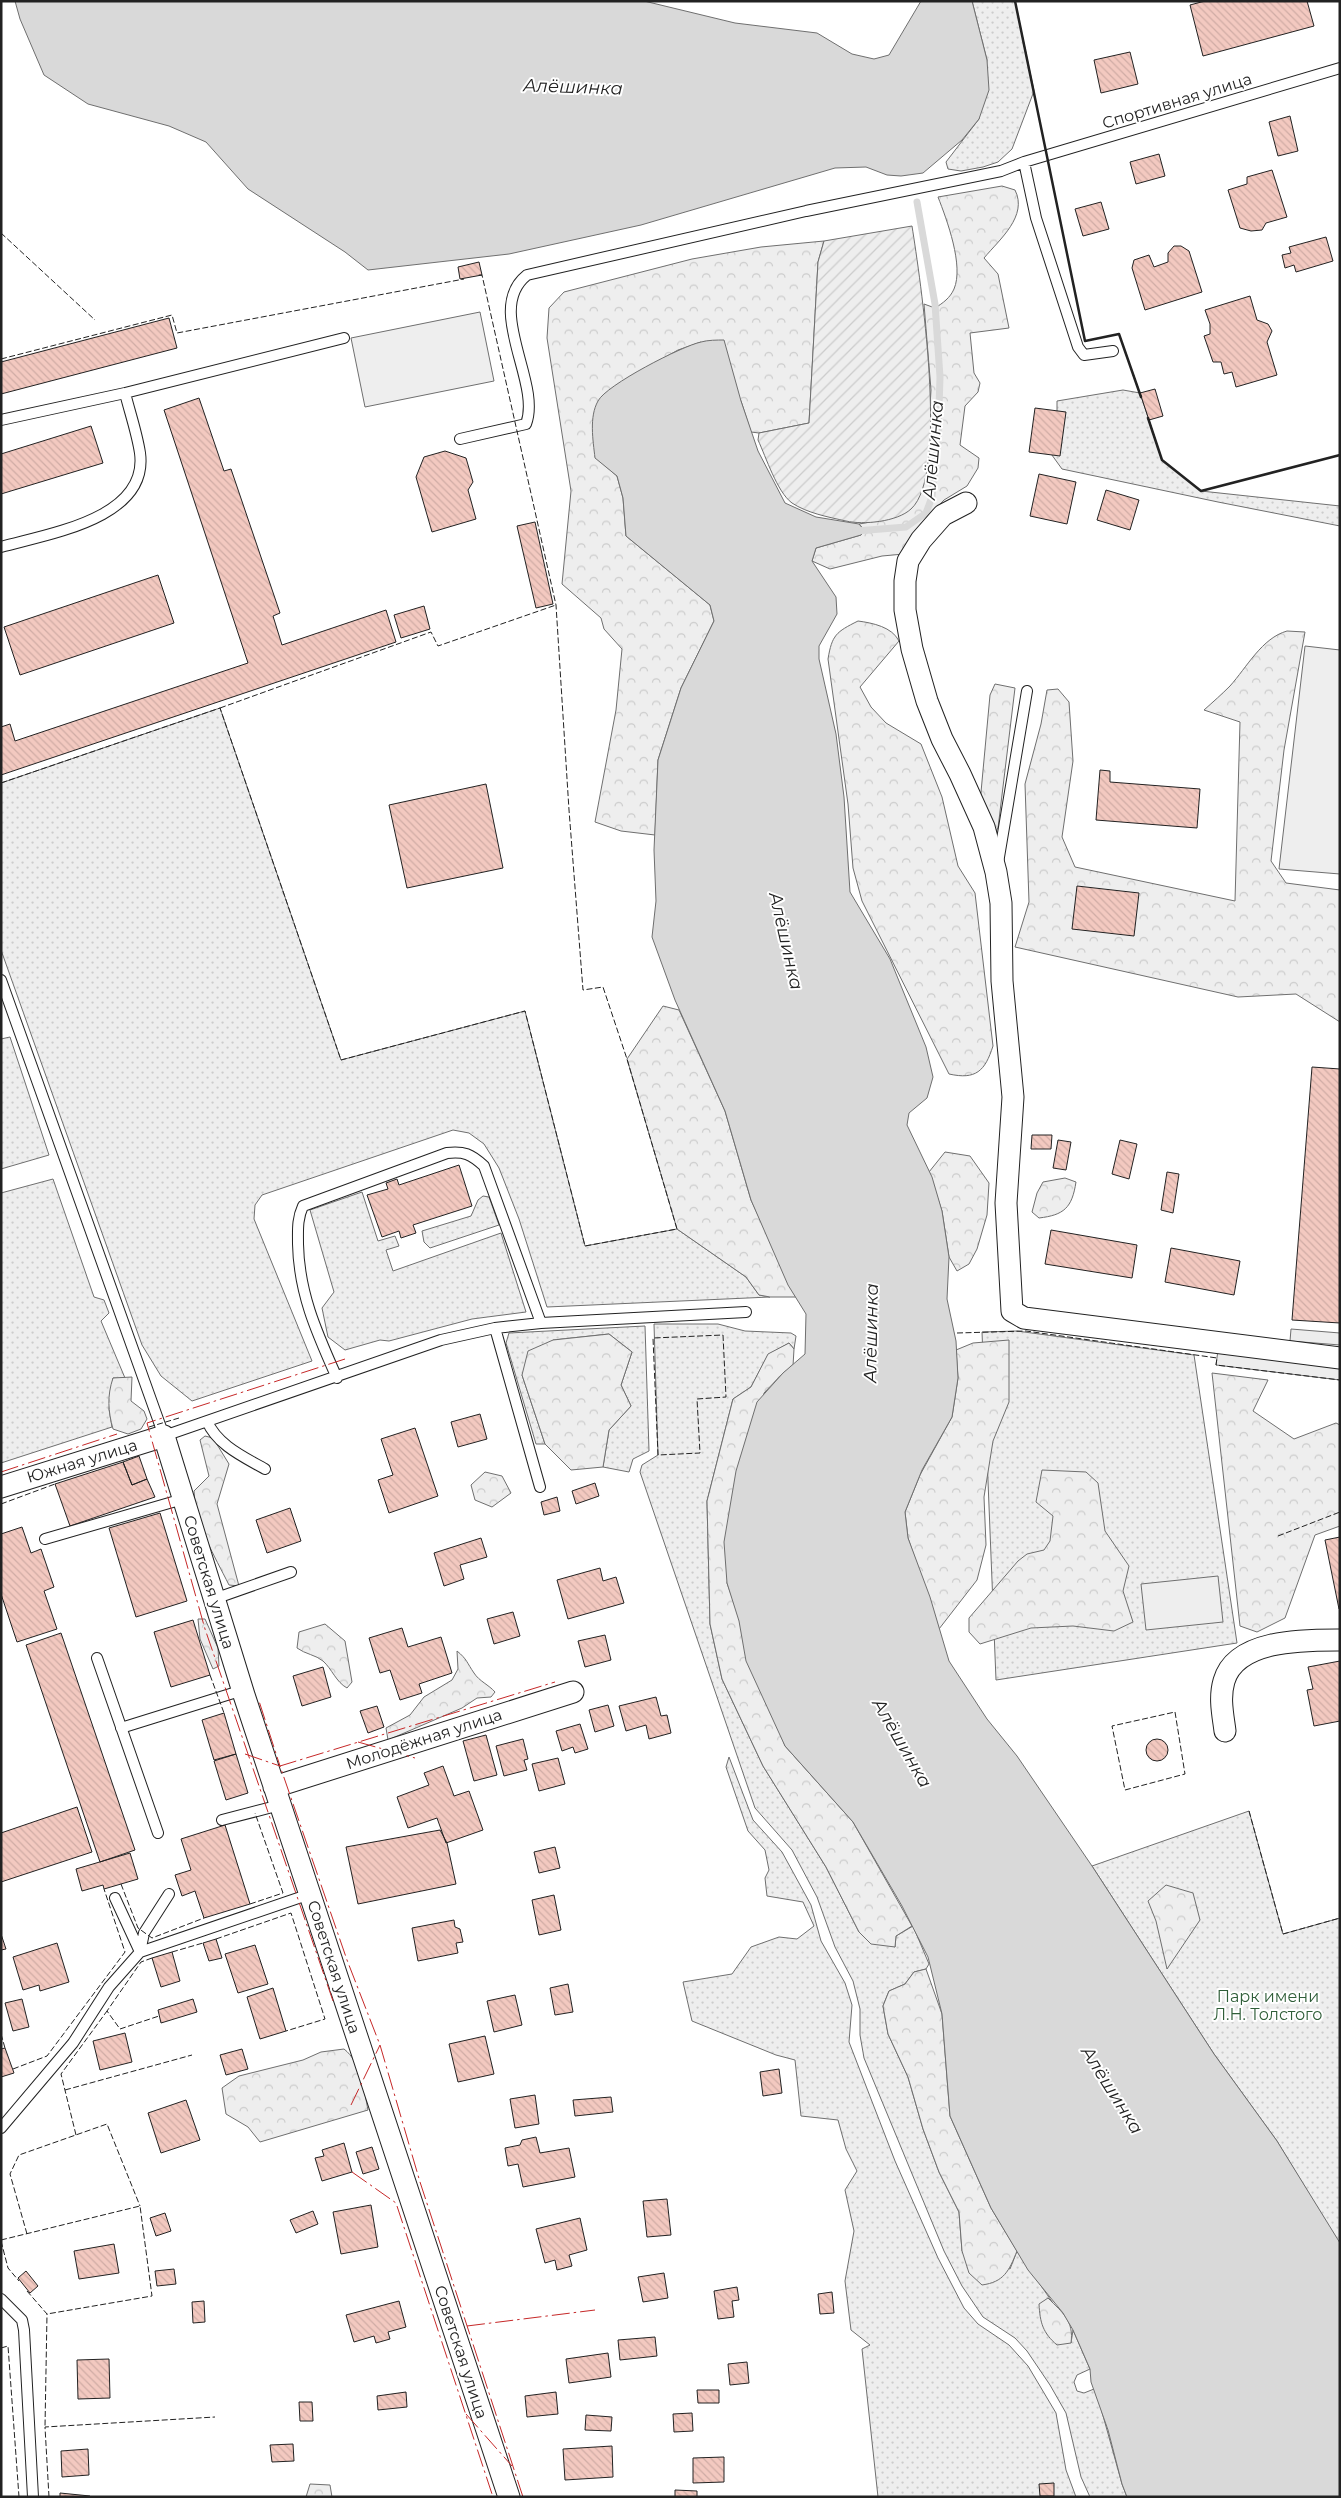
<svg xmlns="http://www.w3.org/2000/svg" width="1341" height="2498" font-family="Montserrat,sans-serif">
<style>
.grass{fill:url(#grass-dots);stroke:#6f6f6f}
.forest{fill:url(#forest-crowns);stroke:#6f6f6f}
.garden{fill:url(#garden-furrows);stroke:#6f6f6f}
.pitch{fill:#eee;stroke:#6f6f6f}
.parking{fill:#ededed;stroke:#6f6f6f}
.water{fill:#d9d9d9;stroke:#6f6f6f}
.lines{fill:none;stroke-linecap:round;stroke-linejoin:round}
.stream{stroke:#d9d9d9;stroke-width:7}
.building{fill:url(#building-back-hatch);stroke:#222}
.service-casing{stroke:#222;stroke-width:12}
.minor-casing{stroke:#222;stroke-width:23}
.service{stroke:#fff;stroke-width:10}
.minor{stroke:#fff;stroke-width:21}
.fence{stroke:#222;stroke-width:1;stroke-dasharray:6 2.5;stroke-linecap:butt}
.wall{stroke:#222;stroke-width:2.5}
.power{stroke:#c62828;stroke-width:1;stroke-dasharray:18 4 2.5 4;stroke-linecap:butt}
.labels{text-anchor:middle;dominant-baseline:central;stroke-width:4;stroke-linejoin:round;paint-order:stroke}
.street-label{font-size:16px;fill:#222;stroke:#fff}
.park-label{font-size:16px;fill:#2f5e38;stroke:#fff}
.water-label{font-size:18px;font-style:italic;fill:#222;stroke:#fff}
</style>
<defs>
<pattern id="grass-dots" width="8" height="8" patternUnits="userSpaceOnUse" patternTransform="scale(1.25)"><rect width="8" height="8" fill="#eee"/><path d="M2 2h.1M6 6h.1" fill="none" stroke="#ccc" stroke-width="1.8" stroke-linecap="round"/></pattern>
<pattern id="forest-crowns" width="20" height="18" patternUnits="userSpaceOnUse" patternTransform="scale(1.25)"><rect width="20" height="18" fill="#eee"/><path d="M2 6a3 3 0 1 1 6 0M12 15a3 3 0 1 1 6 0" fill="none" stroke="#ccc"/></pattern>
<pattern id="garden-furrows" width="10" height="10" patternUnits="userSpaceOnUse" patternTransform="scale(1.25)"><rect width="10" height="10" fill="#eee"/><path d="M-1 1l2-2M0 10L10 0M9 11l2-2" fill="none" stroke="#ccc"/></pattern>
<pattern id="building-back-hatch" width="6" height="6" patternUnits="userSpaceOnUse" patternTransform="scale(1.25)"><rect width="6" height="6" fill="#f3c9c0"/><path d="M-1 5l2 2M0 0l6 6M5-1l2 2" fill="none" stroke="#d0aca5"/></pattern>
</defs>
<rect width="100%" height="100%" fill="#fff"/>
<!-- grass -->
<path class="grass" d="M972,1H1015L1034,91L1012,149L998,162L983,167L961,171L948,169L946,162L979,119L987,60Z
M1123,390L1140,393L1162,460L1201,491L1340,506V526L1218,502L1062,469L1049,451L1057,421V401Z
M220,708L341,1060L525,1011L585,1246L677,1229L746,1277L759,1295L770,1297L547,1307L519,1219L499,1168L484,1144L469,1133L453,1130L262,1195L255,1205L254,1219L312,1361L192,1401L161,1376L142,1345L1,950V783Z
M10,1037L49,1155L1,1169V1039Z
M53,1179L94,1297L104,1300L109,1313L101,1321L125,1378H113L109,1409L112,1427L1,1463V1193Z
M362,1192L378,1241L395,1236L399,1246L386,1250L393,1271L501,1233L526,1312L472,1319L389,1341L380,1340L345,1350L328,1337L322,1308L334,1292L310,1210Z
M483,1196L489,1197L499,1225L430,1248L424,1242L422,1231L471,1216L478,1200Z
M654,1324H718L745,1331L791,1333L796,1336L794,1349L789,1343L768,1355L751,1387L733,1399L707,1501L710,1624L722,1679L763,1766L826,1867L859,1932L895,1947L896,1936L913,1926L929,1964L926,1969L914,1972L905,1984L889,1991L883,2006L888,2034L908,2077L923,2129L939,2172L959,2212L962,2251L1010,2269L1017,2251L1055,2306L1071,2343L1073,2330L1090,2369L1077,2375L1074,2382L1077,2391L1084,2393L1094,2389L1097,2394L1122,2484L1127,2497H1090L1081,2477L1066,2413L1050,2385L1027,2351L1015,2338L983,2317L962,2286L944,2251L864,2058L860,2035V2009L853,1981L835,1947L817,1897L792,1850L755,1808L640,1472L642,1465L658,1455Z
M645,1326L649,1451L633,1459L629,1472L603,1467L609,1430L631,1406L621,1385L632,1352L609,1334L553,1340L522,1375L545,1444H536L506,1343L509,1333Z
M1017,1331L1194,1355L1237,1643L996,1680L982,1332Z
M729,1757L753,1820L782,1852L811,1905L821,1941L845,1983L852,2005L849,2042L895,2161L938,2258L964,2308L978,2324L1009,2345L1028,2366L1056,2413L1066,2470L1076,2497H878L862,2349L870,2345L851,2330L845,2281L854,2231L845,2190L857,2171L846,2149L838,2120L801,2116L795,2060L776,2055L692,2021L683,1982L732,1974L751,1947L779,1937L797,1939L814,1926L803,1902L767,1896L765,1878L769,1870L765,1850L748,1831L726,1767Z
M1249,1811L1283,1934L1340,1918V2245L1277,2141L1214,2054L1092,1866Z"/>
<!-- forest -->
<path class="forest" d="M1002,186L1015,190C1028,216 1000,239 984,258L998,274L1009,328L970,333L974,373L980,383L978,392L965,406L960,445L979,458L978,468L967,486L944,500L920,525L904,554L882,556L830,569L812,561L816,548L861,535L864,530L859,524L888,519L921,490L927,456L931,390L924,304L935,308C943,303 950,298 954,289C964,266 947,220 938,197Z
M824,241L818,262L809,423L759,433L751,432L741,401L701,342L678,350L628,378L595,457L617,476L623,498L626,536L710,605L714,621L681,688L658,760L655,835L621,831L595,822L616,710L622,649L604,629L601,618L562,584L571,491L547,338L549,308L564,292L692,259L761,247Z
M858,621C873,623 892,627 899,641L860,687L871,707L886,723L921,744L942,797L958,866L975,893L993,1046C985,1071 976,1080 949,1074L862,901L853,868L848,804L828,659C832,635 836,632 858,621Z
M1287,631L1305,632L1284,750L1271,861L1286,883L1340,890V1022L1296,994L1238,997L1015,947L1029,902L1025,784L1041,724L1047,690L1058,689L1069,702L1073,761L1062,837L1075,867L1235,901L1240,722L1204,710C1213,702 1222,694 1230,686C1247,667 1262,638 1287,631Z
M995,684L1015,688L998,828L993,835L980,803L990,695Z
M663,1006L679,1010L725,1111L751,1200L796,1297H770L759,1295L746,1277L677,1229L627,1059Z
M945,1152L970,1156L989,1183L987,1215L977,1249L969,1264L957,1271L949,1257L942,1211L929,1172Z
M1065,1178L1076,1182C1072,1208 1064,1215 1039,1218L1032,1212L1037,1193L1043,1182Z
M609,1334L632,1352L621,1385L631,1406L609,1430L603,1467L571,1470L545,1444L522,1375L528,1351L553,1340Z
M1009,1340V1402L993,1441L984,1497L986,1545L977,1580L939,1629L908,1538L905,1512L920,1475L952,1417L958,1378L956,1350L973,1343Z
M789,1343L794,1349L793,1366L783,1373L764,1393L727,1583L785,1746L853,1822L912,1926L896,1936L895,1947L871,1944L859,1932L826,1867L763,1766L722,1679L710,1624L707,1501L733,1399L751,1387L768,1354Z
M1212,1373L1268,1380L1253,1411L1294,1439L1336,1423L1340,1425V1526L1315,1535L1285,1618L1257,1632L1240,1626Z
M132,1377L131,1401L144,1411L147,1419L141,1429L128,1434L113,1429C108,1411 107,1396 113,1378Z
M205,1436L213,1438L229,1464L217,1504L239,1586L229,1585C214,1555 196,1526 194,1491L209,1476L200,1440Z
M1042,1470L1086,1472L1098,1483L1105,1531L1129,1566L1123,1591L1133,1622L1114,1631L1073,1626L1031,1628L980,1644L969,1632V1618L1018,1561L1027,1554L1044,1550L1050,1541L1053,1516L1036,1502Z
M485,1472L502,1476L511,1493L492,1507L475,1500L471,1485Z
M198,1619H205L218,1648L219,1666L213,1669L200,1639Z
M325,1624L345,1641L352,1682L347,1688C336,1682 332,1669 323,1661C316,1655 305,1654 297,1648L299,1632Z
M457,1651C467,1659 467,1663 474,1673C479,1681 489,1685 495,1692L491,1697L477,1698L462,1708L388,1740L386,1728L410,1715L424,1697L452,1680L458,1669Z
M1166,1885L1193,1893L1200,1920L1167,1969L1156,1921L1148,1901Z
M926,1969L942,2014L950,2116L991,2208L1017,2251C1009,2271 1004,2282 982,2285L969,2273L962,2251L959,2212L939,2172L923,2129L908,2077L888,2034L883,2006L889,1991L905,1984L914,1972Z
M344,2049C361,2062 364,2090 368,2110L260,2142L248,2127L226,2114L222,2088L239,2076L303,2060L321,2052Z
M1048,2298C1063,2313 1074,2321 1071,2343L1057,2345C1043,2333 1040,2323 1039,2304Z
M310,2484L330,2485L332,2497H306Z"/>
<!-- garden -->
<path class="garden" d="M912,226C920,277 950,474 911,509C897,522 863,525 846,521C828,517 807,513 792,503C777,492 766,457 758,440L759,433L809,423L818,262L824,241Z"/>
<!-- pitch -->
<path class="pitch" d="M480,312L494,381L365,407L351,338Z
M1305,646L1340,650V874L1279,869Z
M1218,1576L1223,1622L1146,1630L1141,1584Z"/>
<!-- parking -->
<path class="parking" d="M1291,1329L1340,1333V1345L1290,1341Z
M1218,1350L1340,1365V1380L1216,1365Z"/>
<!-- water -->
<path class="water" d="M15,1H644L735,23L817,33L852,54L874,59L889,55L921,1H972L987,60L989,90L979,119L962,140L923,173L901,176L887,175L866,167L835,168L641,225L509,254L368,270L345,252L248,189L206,142L169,126L88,104L44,75L20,19Z
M724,340L741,401L758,451L785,503L816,517L859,524L864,530L861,535L816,548L812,561L836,597L837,614L819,646V659L836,734L844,797L850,892L890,959L926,1047L933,1077L927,1098L909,1113L907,1125L932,1177L942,1211L949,1257L947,1299L956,1341L958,1378L952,1417L922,1470L905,1512L908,1538L930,1597L949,1661L987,1719L1017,1756L1092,1866L1214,2054L1277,2141L1340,2243V2497H1127L1122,2484L1108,2430L1091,2382L1090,2369L1073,2330L1063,2313L1028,2270L991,2208L950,2116L942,2014L928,1957L902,1906L853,1822L785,1746L746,1661L739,1621L727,1583L724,1542L736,1471L757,1402L783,1373L805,1354L806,1314L788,1285L751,1200L725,1111L675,1000L652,937L656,901L654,850L658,760L681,688L714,621L710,605L626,536L623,498L617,476L595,458C593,440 589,417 598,401C606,385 682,346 701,342C708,340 717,340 724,340Z"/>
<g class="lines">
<!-- stream -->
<path class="stream" d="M856,531L906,527L926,513L932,497L938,438L940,377L935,304L917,202"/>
</g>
<!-- building -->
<path class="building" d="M1205,1H1307L1314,26L1203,56L1190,5Z
M1130,52L1138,84L1101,93L1094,60Z
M1290,116L1298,151L1278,156L1269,122Z
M1159,154L1165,176L1136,184L1130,162Z
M1272,170L1287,217L1266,223L1262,230L1251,231L1240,228L1228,190L1247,184V177Z
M1101,202L1109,229L1083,236L1075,209Z
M1326,237L1333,261L1296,272L1294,265L1285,268L1282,255L1291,253L1289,247Z
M1174,246H1181L1189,251L1202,292L1145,310L1132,268L1134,260L1149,255L1154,267L1168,262V253Z
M479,262L482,275L460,279L458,267Z
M1250,296L1257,320L1268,324L1272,331L1267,342L1277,375L1236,387L1232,372L1224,374L1221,362H1213L1204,336L1210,334V324L1205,310Z
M169,318L177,348L1,394V362Z
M1155,389L1163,416L1149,420L1140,393Z
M199,398L224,471L231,469L280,613L273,616L282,645L386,610L396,642L1,775V727L10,724L15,741L248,663L164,410Z
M1035,408L1066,412L1060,456L1029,452Z
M91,426L103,463L1,494V454Z
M445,451L466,458L473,482L468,490L476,519L432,532L416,477L424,457Z
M1039,474L1076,482L1067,524L1030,516Z
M1106,490L1139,500L1130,530L1097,520Z
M535,522L553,604L536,608L517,526Z
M158,575L174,623L20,675L4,627Z
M424,606L430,629L401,638L394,615Z
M1100,770L1110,771V782L1200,789L1197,828L1096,820Z
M486,784L503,868L407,888L389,805Z
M1077,886L1139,893L1134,936L1072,929Z
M1312,1067L1340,1069V1323L1292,1320Z
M1032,1135H1052L1051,1149H1031Z
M1058,1140L1071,1142L1066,1170L1053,1168Z
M1120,1140L1137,1144L1129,1179L1112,1174Z
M459,1165L472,1206L413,1225L416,1233L401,1238L399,1231L382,1237L367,1195L388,1189L386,1183L397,1179L399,1185Z
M1167,1172L1179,1174L1173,1213L1161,1210Z
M1051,1230L1137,1245L1132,1278L1045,1264Z
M1171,1248L1240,1261L1234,1295L1165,1282Z
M480,1414L487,1439L458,1447L451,1422Z
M415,1428L438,1496L389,1513L378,1480L393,1475L381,1439Z
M139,1456L147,1479L132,1485L123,1462Z
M123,1462L132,1485L147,1479L155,1497L70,1526L55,1484Z
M595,1483L599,1496L576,1504L572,1491Z
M557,1497L560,1511L544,1515L541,1502Z
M290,1508L301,1541L267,1553L256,1520Z
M160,1513L187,1601L136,1617L109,1528Z
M22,1527L31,1553L41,1549L54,1587L44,1591L57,1629L17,1642L1,1594V1534Z
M1340,1537V1609H1339L1325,1540Z
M481,1538L487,1557L460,1565L464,1579L444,1586L434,1553Z
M600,1568L603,1581L616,1577L624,1603L568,1619L557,1580Z
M513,1612L520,1636L494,1644L487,1619Z
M193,1620L210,1675L171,1687L154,1632Z
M402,1628L408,1647L441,1637L452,1673L419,1684L422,1693L400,1700L390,1670L380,1673L369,1638Z
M61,1633L135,1850L100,1862L26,1645Z
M605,1635L611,1660L585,1667L578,1641Z
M1340,1661V1721L1314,1726L1307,1690L1313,1689L1308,1667Z
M323,1667L331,1697L302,1706L293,1676Z
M656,1697L661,1716L667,1715L671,1733L649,1739L646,1725L626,1731L619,1706Z
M608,1705L614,1726L595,1732L589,1710Z
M377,1706L384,1727L368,1733L360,1711Z
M224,1713L236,1754L214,1760L202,1720Z
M580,1724L588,1749L575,1753L573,1747L562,1751L556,1731Z
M486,1735L497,1775L474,1781L463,1741Z
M523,1739L528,1759L524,1760L527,1770L504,1776L496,1746Z
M1146 1750a11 11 0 1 1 22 0a11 11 0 1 1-22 0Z
M236,1754L248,1793L226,1800L214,1761Z
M558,1758L565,1784L539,1791L532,1764Z
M443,1766L454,1796L469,1791L483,1830L446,1843L437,1818L408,1828L397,1797L429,1785L424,1773Z
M77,1807L92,1852L1,1882V1833Z
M225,1825L250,1904L204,1918L195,1891L182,1896L175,1875L191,1870L181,1839Z
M440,1830L447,1843L456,1884L358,1904L346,1847Z
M555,1847L560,1868L539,1873L534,1852Z
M130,1853L138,1879L104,1889L103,1885L82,1891L76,1869Z
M554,1895L561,1930L539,1935L532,1900Z
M454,1920L455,1927L460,1929L463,1942L456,1943L458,1953L418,1961L412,1928Z
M1,1934L6,1949L1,1950Z
M216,1939L222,1958L209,1961L203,1943Z
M57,1943L69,1982L40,1991L39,1985L23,1990L13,1957Z
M255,1945L268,1984L238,1993L225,1954Z
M172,1952L180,1981L161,1987L152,1958Z
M568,1984L573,2012L555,2015L550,1988Z
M273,1988L286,2031L260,2039L247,1997Z
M515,1995L522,2025L494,2032L487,2001Z
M22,1999L29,2027L13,2031L5,2003Z
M193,1999L197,2012L161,2023L158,2010Z
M125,2033L132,2062L100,2070L93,2041Z
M485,2036L494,2074L458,2082L449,2044Z
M5,2048L14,2073L1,2077V2049Z
M242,2049L248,2069L226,2075L220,2055Z
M779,2069L782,2093L763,2096L760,2072Z
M535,2095L539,2124L515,2128L510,2099Z
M611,2097L613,2112L575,2116L573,2100Z
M186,2100L200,2140L161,2153L148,2113Z
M536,2137L540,2153L569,2148L575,2177L523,2187L518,2164L508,2166L505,2148L520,2145L522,2140Z
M344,2143L352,2172L322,2181L315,2158L324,2156L322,2150Z
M372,2147L379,2169L363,2174L356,2152Z
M667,2199L671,2235L647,2237L643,2201Z
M371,2205L378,2247L341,2254L333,2212Z
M313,2211L318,2224L296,2233L290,2220Z
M165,2213L171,2231L156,2236L150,2218Z
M580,2218L587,2250L569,2255L572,2266L557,2270L555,2260L545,2263L536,2229Z
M114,2244L119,2273L79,2279L74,2251Z
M174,2269L176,2284L157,2286L155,2271Z
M26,2271L38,2286L30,2293L18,2278Z
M664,2273L668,2298L643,2302L638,2277Z
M737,2287L739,2300L732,2301L734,2317L718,2319L714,2291Z
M832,2292L834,2313L820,2314L818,2294Z
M204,2301L205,2322L193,2323L192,2302Z
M399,2301L406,2327L388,2332L390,2339L376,2343L374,2336L354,2342L346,2315Z
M655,2337L657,2356L620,2360L618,2340Z
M608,2353L611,2377L569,2383L566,2359Z
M109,2359L110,2398L78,2399L77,2360Z
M747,2362L749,2383L730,2385L728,2364Z
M697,2390H719V2403H698Z
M406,2392L407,2407L378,2410L377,2396Z
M556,2392L558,2414L527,2417L525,2396Z
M299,2402H312L313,2421H300Z
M692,2413L693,2431L674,2432L673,2414Z
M586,2415L612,2417L611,2431L585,2430Z
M293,2444L294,2461L272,2462L270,2445Z
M612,2446L613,2477L565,2480L563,2449Z
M88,2449L89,2475L62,2477L61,2451Z
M724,2457V2482L693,2483V2458Z
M1054,2483V2496H1040L1039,2484Z
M675,2490L697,2491V2497H675Z
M60,2493L90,2496V2497H60Z"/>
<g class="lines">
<!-- service casing -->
<g class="service-casing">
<path id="service" d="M1024,162L1036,218L1078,347L1084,355L1113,351
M1,420L125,393L344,338
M460,439L526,424C542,382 484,309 527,275L806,211L1001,171L1024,162L1340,68
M1,547C47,534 149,519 140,453C137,433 130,413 125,393
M998,863L1027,691
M1,980L164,1436L441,1340L495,1328L541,1323L746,1312
M495,1328L540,1487
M337,1378C317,1333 299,1294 298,1244C298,1230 297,1219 303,1206L447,1153C464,1151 471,1154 484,1166L541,1323
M207,1421C217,1445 244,1457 265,1469
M45,1539L183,1499
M214,1599L291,1572
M97,1658L158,1833
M121,1728L243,1690
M222,1820L280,1805
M115,1898L140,1952
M140,1952L144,1933L169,1894
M1,2128L73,2043L109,1987L140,1952L310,1894
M1,2299L22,2320L24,2330L33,2497"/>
</g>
<!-- minor casing -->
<g class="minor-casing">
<path id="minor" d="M966,503L943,515L921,540L908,561L905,581V610L912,649L927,701L942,739L960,774L984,827L996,872L1001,903L1002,981L1013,1097L1006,1203L1012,1311L1024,1318L1340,1358
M1,1487L164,1436L244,1695L509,2497
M1225,1731C1223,1715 1219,1698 1224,1681C1236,1639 1304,1640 1340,1640
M274,1787L573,1692"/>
</g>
<!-- service -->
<use href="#service" class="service"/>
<!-- minor -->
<use href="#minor" class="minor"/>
<!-- fence -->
<path class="fence" d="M1015,1L1085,341L1119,334L1141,396
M1,233L95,320
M1,359L172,315L177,333L464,279
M1148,417L1162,460L1201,491L1340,455
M220,708L431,632L438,646L556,605
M1,783L220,708L341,1060L525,1011L585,1246L677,1229L627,1059L603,987L583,990L569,810L556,605L482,275H478
M957,1333L1026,1331L1217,1358L1216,1365L1340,1380
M723,1335L726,1397L697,1399L700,1453L658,1455L653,1338Z
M149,1427L179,1418
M1,1504L55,1484
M1278,1536L1340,1512
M210,1675L224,1713
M1175,1712L1185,1774L1125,1790L1112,1726Z
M1249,1811L1283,1934L1340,1918
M121,1884L138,1928L152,1938L204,1918
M250,1904L283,1893L255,1813
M216,1939L291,1913L325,2019L286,2031
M172,1952L203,1943
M152,1958L141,1962L107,2011L120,2029L159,2016
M1,2034L5,2048
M13,2069L47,2056L125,1952L104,1889
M65,2090L192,2055
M76,2135L61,2074L107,2011
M27,2234L10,2174L19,2155L107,2124L140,2206
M1,2240L140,2206L152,2296L47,2314
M1,2241L8,2268L19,2281
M27,2291L47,2314L45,2427
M1,2348L8,2346L19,2497
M49,2497L45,2427L215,2417"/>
<!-- wall -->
<path class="wall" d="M1015,1L1085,341L1119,334L1141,397
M1148,418L1162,460L1201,491L1340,455"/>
<!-- power -->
<path class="power" d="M1,1472L117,1434
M358,1742L415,1758
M245,1754L280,1766L259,1701
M333,2001L205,1629L147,1423L345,1359
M351,2105L380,2045
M352,2172L396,2203L493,2497
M467,2326L595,2310
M466,2414L512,2466
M523,2497L420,2182L380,2045L347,1960L280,1766L555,1682"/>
</g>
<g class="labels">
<!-- street labels -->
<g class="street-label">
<text transform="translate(1177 101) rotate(-17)">Спортивная улица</text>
<text transform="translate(82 1461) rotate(-17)">Южная улица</text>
<text transform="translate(209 1582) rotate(73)">Советская улица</text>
<text transform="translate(424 1739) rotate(-18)">Молодёжная улица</text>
<text transform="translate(334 1967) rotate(72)">Советская улица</text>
<text transform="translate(461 2352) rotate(72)">Советская улица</text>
</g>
<!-- park labels -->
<g class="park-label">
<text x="1268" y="1996">Парк имени<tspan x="1268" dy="18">Л.Н. Толстого</tspan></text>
</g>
<!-- water labels -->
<g class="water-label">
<text transform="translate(573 87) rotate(2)">Алёшинка</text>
<text transform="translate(933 450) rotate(-85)">Алёшинка</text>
<text transform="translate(786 941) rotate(77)">Алёшинка</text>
<text transform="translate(871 1333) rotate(-89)">Алёшинка</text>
<text transform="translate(902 1743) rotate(60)">Алёшинка</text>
<text transform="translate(1112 2090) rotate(58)">Алёшинка</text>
</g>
</g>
<!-- border -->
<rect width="1341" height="2498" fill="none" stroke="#222222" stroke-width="5"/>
</svg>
